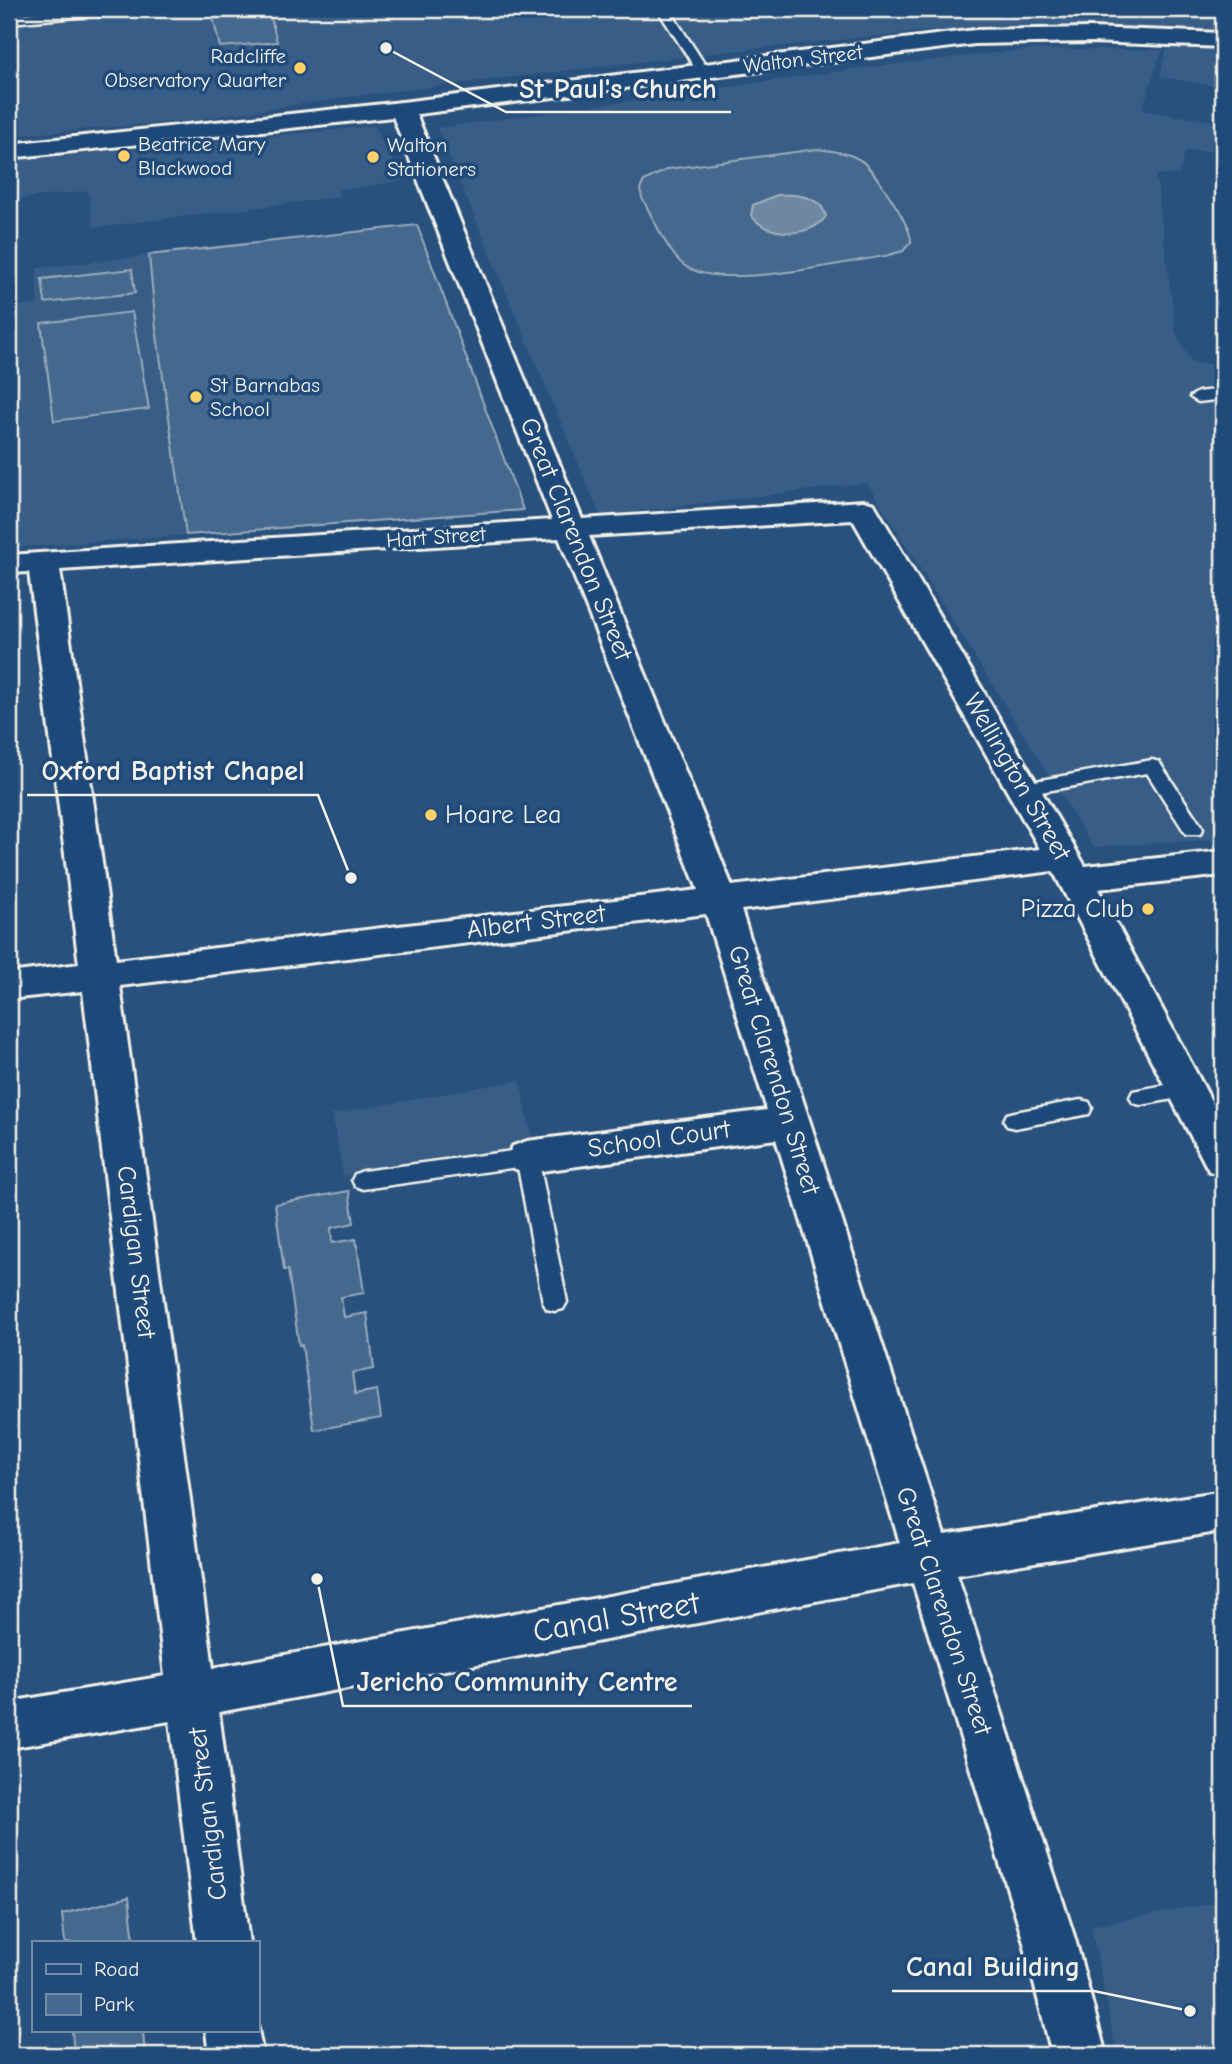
<svg xmlns="http://www.w3.org/2000/svg" width="1232" height="2064" font-family="'Comic Neue',sans-serif">
<style>
.built{fill:#375d86}
.green{fill:#45688e;stroke:#9cacbb;stroke-width:2}
.water{fill:#6e88a2;stroke:#a4b2be;stroke-width:2}
.lines{fill:none;stroke-linecap:round;stroke-linejoin:round}
.lane-casing{stroke:#f4f1e8;stroke-width:5}
.street-casing{stroke:#f4f1e8;stroke-width:6}
.secondary-casing{stroke:#f4f1e8;stroke-width:6}
.lane{fill:#1f4a7a;fill-rule:evenodd}
.street{fill:#1f4a7a;fill-rule:evenodd}
.secondary{fill:#1f4a7a;fill-rule:evenodd}
.poi-dot{fill:#ffd166;stroke:#1f4a7a;stroke-width:2.5}
.labels{text-anchor:middle;dominant-baseline:central;stroke-width:7;stroke-linejoin:round;paint-order:stroke}
.far-poi-label{font-size:21px;fill:#f4f1e8;stroke:#1f4a7a;text-anchor:start}
.far-street-label{font-size:21px;fill:#f4f1e8;stroke:#1f4a7a}
.street-label{font-size:26px;fill:#f4f1e8;stroke:#1f4a7a}
.poi-label{font-size:26px;fill:#f4f1e8;stroke:#1f4a7a;text-anchor:start}
.near-street-label{font-size:32px;fill:#f4f1e8;stroke:#1f4a7a}
.leader{fill:none;stroke:#f4f1e8;stroke-width:2.5}
.callout-dot{fill:#f4f1e8;stroke:#1f4a7a;stroke-width:2.5}
.callout-label{font-size:28px;text-anchor:middle;font-weight:bold;fill:#f4f1e8;stroke:#1f4a7a;stroke-width:7;stroke-linejoin:round;paint-order:stroke}
</style>
<rect width="100%" height="100%" fill="#28517e"/>
<filter id="ink" filterUnits="userSpaceOnUse"><feTurbulence type="fractalNoise" baseFrequency=".0143" numOctaves="2"/><feDisplacementMap in="SourceGraphic" scale="14" xChannelSelector="R" yChannelSelector="G"/><feConvolveMatrix kernelMatrix="1 2 1 2 8 2 1 2 1" color-interpolation-filters="sRGB"/></filter>
<g filter="url(#ink)">
<!-- built -->
<path class="built" d="M9,9H1223V87L1160,77L1171,29L1010,27L930,31L732,51L356,96L186,121L9,136Z
M1034,49L1162,50L1142,110L1223,123V151H1185L1179,175H1156L1176,333L1191,362L1223,366V748L1217,749L1223,762V839L1093,847L867,483L600,516L437,128L876,66Z
M375,126L403,181L338,190L339,197L93,228L88,191L9,200V161Z
M417,225L362,523L9,548V307L37,304V268Z
M520,1080L534,1149L343,1176L332,1114Z
M1223,1901V2055H1117L1091,1926Z"/>
<!-- green -->
<path class="green" d="M270,13L277,42L220,47L213,18Z
M817,149C832,151 847,152 860,160C873,167 912,227 911,242L903,251L885,256C839,263 721,291 685,266C669,255 652,216 642,198L640,189L644,181L668,169Z
M417,225L523,510L186,535L156,329L149,255Z
M132,269L135,293L45,303L42,279Z
M132,312L149,409L54,421L41,323Z
M349,1191L354,1223L331,1228L332,1243L356,1239L364,1293L341,1297L344,1317L367,1313L374,1369L352,1373L355,1394L377,1390L381,1418L314,1430L302,1345H299L288,1270H284L275,1204Z
M129,1897L134,1943H65L62,1914Z
M72,2031H143L145,2055H74Z"/>
<!-- water -->
<path class="water" d="M777,195C795,194 821,195 826,216C812,239 765,237 751,215L753,205Z"/>
<g class="lines">
<!-- lane casing -->
<g class="lane-casing">
<path id="lane" d="M85,9H130L124,13L9,23V15Z
M657,9H669L709,71L707,74H699Z
M1223,389V399L1198,402L1190,397L1198,392Z
M1152,760L1159,762L1200,824L1203,829L1200,834H1186L1147,773L1024,795L1017,793L1015,789L1017,785L1024,783Z
M1186,1081L1194,1083L1197,1089L1194,1095L1141,1105L1133,1103L1130,1097L1133,1091Z
M1081,1100L1089,1102L1092,1108L1089,1114L1015,1128L1007,1126L1004,1120L1007,1114L1015,1112Z
M527,1149L535,1151L538,1157L567,1302L563,1309L555,1311L547,1309L543,1302L518,1167L363,1189L355,1186L352,1180L355,1174L363,1171Z"/>
</g>
<!-- street casing -->
<g class="street-casing">
<path id="street" d="M402,102L410,104L414,109L582,519L863,501L874,504L1085,866L1223,851V875L1098,889L1223,1123V1176L1209,1171L1053,871L741,910L944,1535L1223,1491V1531L957,1575L1075,1939L1106,2055H1052L1023,1939L913,1583L219,1712L249,1943H197L170,1721L9,1748V1702L165,1676L83,991L9,999V973L79,964L29,572L9,573V555L552,520L390,109L394,104ZM853,520L1040,849L732,886L589,536ZM559,538L698,890L116,960L60,570ZM706,914L767,1110L527,1141L513,1146L507,1157L513,1168L527,1173L776,1139L900,1543L213,1668L120,986Z
M257,2024L263,2055H209L206,2031H257Z"/>
</g>
<!-- secondary casing -->
<g class="secondary-casing">
<path id="secondary" d="M1090,28L1223,33V47L1090,42L975,44L402,116L9,158V144L402,102L975,30Z"/>
</g>
<!-- lane -->
<use href="#lane" class="lane"/>
<!-- street -->
<use href="#street" class="street"/>
<!-- secondary -->
<use href="#secondary" class="secondary"/>
</g>
</g>
<!-- markers -->
<g class="poi-dot">
<circle cx="300" cy="68" r="7"/>
<circle cx="124" cy="156" r="7"/>
<circle cx="373" cy="157" r="7"/>
<circle cx="196" cy="397" r="7"/>
<circle cx="431" cy="815" r="7"/>
<circle cx="1148" cy="909" r="7"/>
</g>
<g class="labels">
<!-- far-poi labels -->
<g class="far-poi-label">
<text x="286" y="56" text-anchor="end">Radcliffe<tspan x="286" dy="24">Observatory Quarter</tspan></text>
<text x="138" y="144">Beatrice Mary<tspan x="138" dy="24">Blackwood</tspan></text>
<text x="387" y="145">Walton<tspan x="387" dy="24">Stationers</tspan></text>
<text x="210" y="385">St Barnabas<tspan x="210" dy="24">School</tspan></text>
</g>
<!-- far-street labels -->
<g class="far-street-label">
<text transform="translate(803 59) rotate(-7)">Walton Street</text>
<text transform="translate(436 537) rotate(-4)">Hart Street</text>
</g>
<!-- street labels -->
<g class="street-label">
<text transform="translate(576 539) rotate(68)">Great Clarendon Street</text>
<text transform="translate(1017 777) rotate(60)">Wellington Street</text>
<text transform="translate(536 922) rotate(-7)">Albert Street</text>
<text transform="translate(774 1070) rotate(73)">Great Clarendon Street</text>
<text transform="translate(659 1139) rotate(-8)">School Court</text>
<text transform="translate(136 1252) rotate(83)">Cardigan Street</text>
<text transform="translate(944 1611) rotate(72)">Great Clarendon Street</text>
<text transform="translate(208 1814) rotate(-97)">Cardigan Street</text>
</g>
<!-- poi labels -->
<g class="poi-label">
<text x="445" y="815">Hoare Lea</text>
<text x="1134" y="909" text-anchor="end">Pizza Club</text>
</g>
<!-- near-street labels -->
<g class="near-street-label">
<text transform="translate(616 1617) rotate(-10)">Canal Street</text>
</g>
</g>
<!-- callouts -->
<path class="leader" d="M386 48L506 112H731M351 878L318 795H27M317 1579L343 1706H692M1190 2011L1094 1991H892"/>
<g class="callout-dot">
<circle cx="386" cy="48" r="7"/>
<circle cx="351" cy="878" r="7"/>
<circle cx="317" cy="1579" r="7"/>
<circle cx="1190" cy="2011" r="7"/>
</g>
<g class="callout-label">
<text x="618" y="98">St Paul's Church</text>
<text x="173" y="780">Oxford Baptist Chapel</text>
<text x="517" y="1691">Jericho Community Centre</text>
<text x="993" y="1976">Canal Building</text>
</g>
<!-- margin -->
<rect width="1232" height="2064" fill="none" stroke="#1f4a7a" stroke-width="35"/>
<rect x="18" y="18" width="1197" height="2029" fill="none" stroke="#f4f1e8" stroke-width="2.5" filter="url(#ink)"/>
<!-- legend -->
<rect x="32" y="1941" width="228" height="91" fill="#1f4a7a" stroke="#748da6" stroke-width="2"/>
<rect x="46" y="1964" width="35" height="10" fill="#1f4a7a" stroke="#748da6" stroke-width="2"/>
<text x="94" y="1976" font-size="21" fill="#f4f1e8">Road</text>
<rect x="46" y="1994" width="35" height="21" fill="#45688e" stroke="#748da6" stroke-width="2"/>
<text x="94" y="2011" font-size="21" fill="#f4f1e8">Park</text>
</svg>
